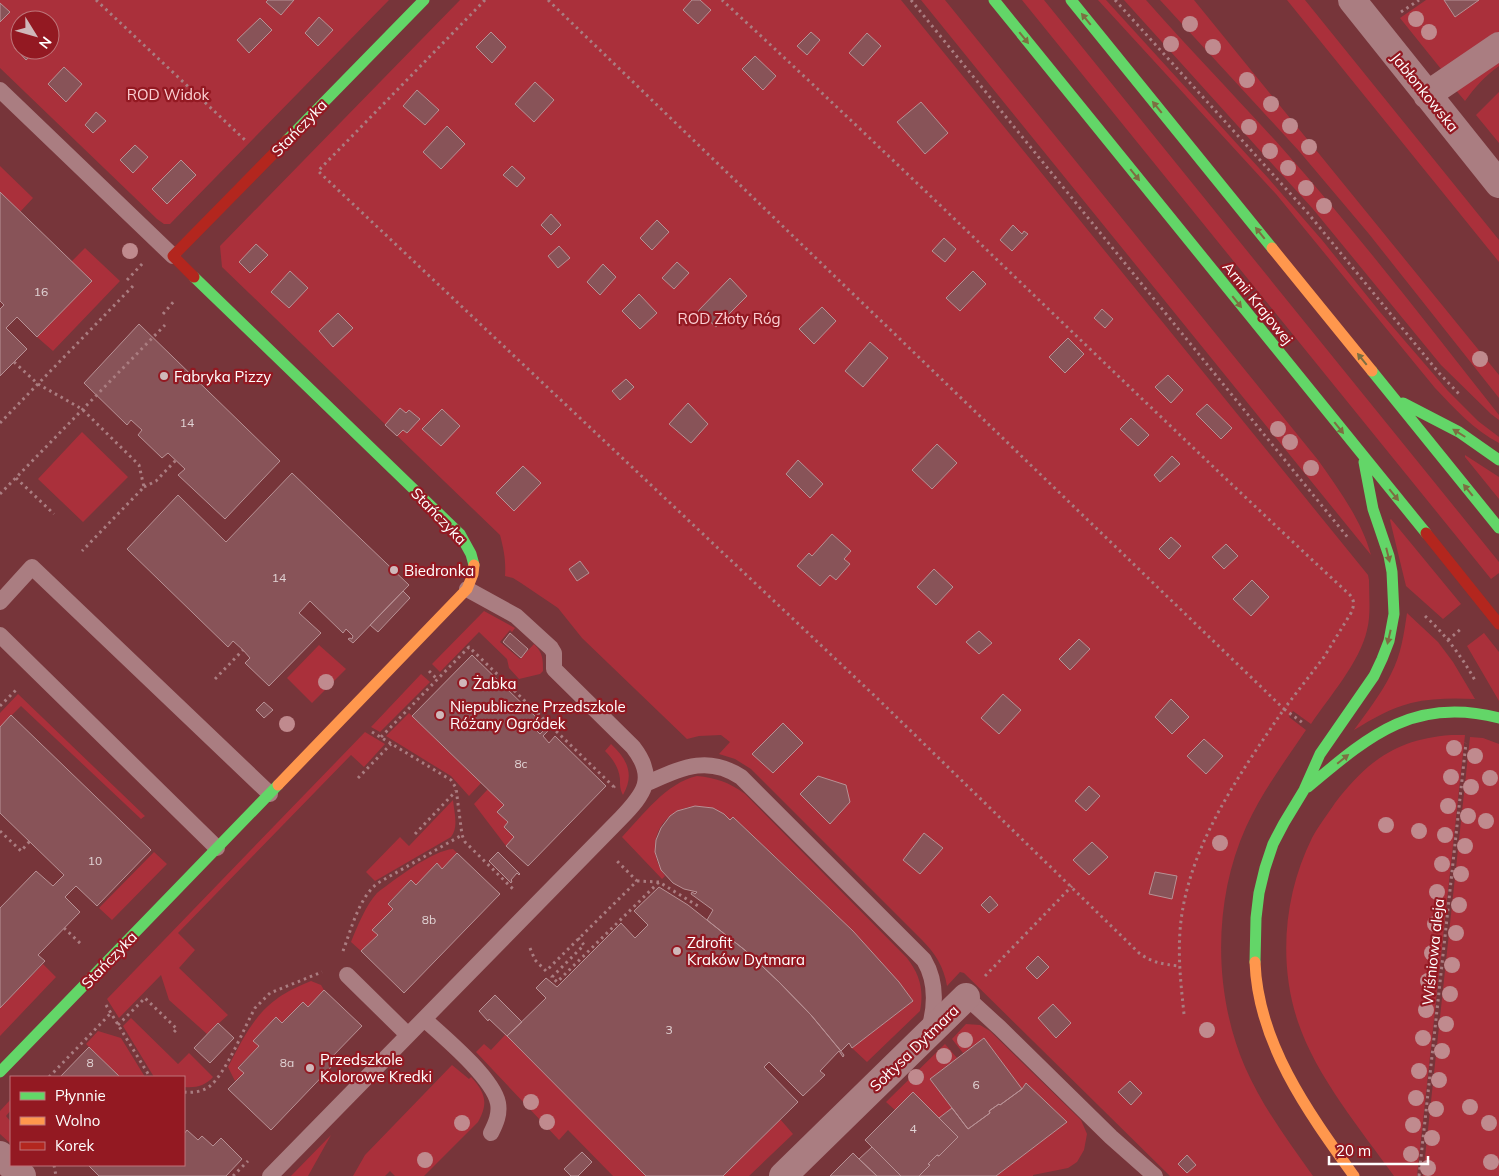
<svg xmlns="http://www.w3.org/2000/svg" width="1499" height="1176" font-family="Mulish,sans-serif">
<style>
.green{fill:#aa303b;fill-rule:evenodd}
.building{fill:#885358;stroke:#b89195}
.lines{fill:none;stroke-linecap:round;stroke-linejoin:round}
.path{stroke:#aa7d81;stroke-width:3;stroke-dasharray:2.5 4;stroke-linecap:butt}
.lane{stroke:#aa7d81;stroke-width:16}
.street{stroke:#aa7d81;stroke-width:28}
.fast{stroke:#63d668;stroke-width:11}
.slow{stroke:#ff974d;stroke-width:11}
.jam{stroke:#b3261e;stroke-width:11}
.tree{fill:#c08a8e}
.oneway{fill:#7d6e42}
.poi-dot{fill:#cfb8ba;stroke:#931922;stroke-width:2}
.labels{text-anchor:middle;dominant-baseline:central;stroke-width:4.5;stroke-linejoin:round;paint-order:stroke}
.number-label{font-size:12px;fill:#e1d4d5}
.street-label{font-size:15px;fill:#fff;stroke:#931922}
.park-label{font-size:15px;fill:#fbcfd3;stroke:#931922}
.poi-label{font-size:15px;fill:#fff;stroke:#931922;text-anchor:start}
</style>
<rect width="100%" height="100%" fill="#77353a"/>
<!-- green -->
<path class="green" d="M0,0H389L170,224H164L157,219L0,68ZM20,20H50V50H20Z
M460,0H901L1368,575L1369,580C1369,597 1371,614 1367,630C1360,662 1329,697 1311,724L1293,711L1289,717L1306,730C1285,761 1262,792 1246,827C1213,900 1213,993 1245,1067C1262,1106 1288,1141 1313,1176H1170L964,973L960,972L947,986C944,967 935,953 922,940L751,769L735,759L719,754L730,742L721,735L699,736L687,739L582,638L558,608L521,583L513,578L505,576C506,561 504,550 500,535L222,267L220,246Z
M921,0H945L1318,460C1339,490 1361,519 1371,555Z
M1022,0H1044L1499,562V573L1491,579Z
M1098,0H1106L1269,179L1322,240L1380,312L1448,391L1478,421L1499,437V443C1474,430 1454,408 1435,388L1276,194Z
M1124,0H1146C1190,50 1237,98 1282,148C1358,234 1428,325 1499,415V420L1491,414L1441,365L1313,209Z
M1160,0H1194L1499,375V398L1369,234L1299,151Z
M1287,0H1305L1499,240V262Z
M1426,0H1444L1455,17L1479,0H1499V37L1441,69L1400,18Z
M1499,58V66C1485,76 1475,87 1465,101L1454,88Z
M1499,92V143L1476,115Z
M0,166L33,198L20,212L0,192Z
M85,248L120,281L53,351L37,337L72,261Z
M82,432L128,477L83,522L38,479Z
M1465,455L1499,477V499L1465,457Z
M1391,519L1461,604L1443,619L1406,586L1390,520Z
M484,611L515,628L512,632L510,630L500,642L520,659L534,644C543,653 543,659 543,671L540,674L519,679L509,668L507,659L479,632L440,672L432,664Z
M1407,613L1438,642L1453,662L1475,699C1454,698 1432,698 1411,703C1391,708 1372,719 1354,730C1367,712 1381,694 1391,674C1401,655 1404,634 1407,613Z
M1484,633L1499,652V701L1467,646Z
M319,645L346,669L312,703L287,678Z
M421,674L430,682L380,732L371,727Z
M18,694L145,816L141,819L21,706L0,727V713Z
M409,713L481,783L469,796L451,776L386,736Z
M365,732L385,744L364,767L351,755L178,933L195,950L179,968L228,1015L207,1034L169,1000L161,975L119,1018L107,999Z
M1451,735H1465L1417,1176H1394C1361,1130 1316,1076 1298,1022C1278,963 1284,894 1312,838C1319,825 1327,815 1335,803C1367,761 1397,739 1451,735Z
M1470,737L1483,738L1499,744V1176H1423Z
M611,744C627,759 635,774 623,795C620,789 620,786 620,779C619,768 613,759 605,751Z
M697,776C716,778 729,782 745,794L907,958C920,975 924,990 920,1011L867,1062L852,1048L913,1001C861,933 795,876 733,817L730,820C687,782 632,831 665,876L662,879L622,837C643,815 666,783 697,776Z
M488,789L504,805L498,812L508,822L504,827L514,837L506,846L474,804Z
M453,800C454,812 459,827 451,837L375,881L366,872L400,837L409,846Z
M453,849L457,853L442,869L436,864L416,885L411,880L388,903L393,909L372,930L378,935L361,951L351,942C357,927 366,905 377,893C394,880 433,850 453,849Z
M154,852L167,864L112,920L99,908Z
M43,964L56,977L0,1036V1008Z
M311,981L321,985L324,990L308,1007L303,1002L282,1023L276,1018L254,1041L259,1046L238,1067L244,1073L235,1081L228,1067C251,1023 262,1000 311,981Z
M131,1018L178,1064L189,1053L213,1077C205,1086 196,1088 184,1087V1077H154L123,1026Z
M966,1024L980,1025L990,1031L1081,1120L1087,1134L1084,1150L1077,1162L1068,1168L1033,1175V1176H996L1067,1122L1026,1083L1022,1089L984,1038L963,1053L952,1039Z
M98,1031L121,1038L145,1077H120L86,1044Z
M505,1035L752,1147L780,1119L793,1134L749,1176H613L568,1130L559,1140L476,1052L484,1044L491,1050Z
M945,1044L957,1058L930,1079L952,1108L939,1118L913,1092L895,1110L886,1102Z
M452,1065L469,1079L471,1077C485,1092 489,1103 478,1122L424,1176H395L390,1171L385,1176H353L365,1155Z
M11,1099V1110L6,1116L11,1122V1144L0,1134V1111Z
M331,1135L308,1176H291Z"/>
<!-- building -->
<path class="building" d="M268,0H294L281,15L266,2Z
M692,0H700L711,10L698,24L683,10Z
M1444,0H1479L1455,17Z
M0,3L10,12L0,22Z
M319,17L333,30L318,46L305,33Z
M260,18L272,30L249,53L237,40Z
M491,32L506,47L492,63L476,47Z
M811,32L820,40L807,55L797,46Z
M867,33L881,46L863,66L849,53Z
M20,42V50H37L26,60L14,47Z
M755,56L776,76L763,90L742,69Z
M64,67L82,84L66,102L48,84Z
M535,82L554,100L534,122L515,104Z
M417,90L439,110L425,125L403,106Z
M921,102L948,133L925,154L897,122Z
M96,112L106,121L93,133L85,125Z
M447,126L465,144L441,169L423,152Z
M135,145L148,157L133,173L120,160Z
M181,160L196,175L167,204L152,189Z
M512,166L525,178L517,187L503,175Z
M0,192L92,281L37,337L17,317L6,328L27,349L0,376V309L4,305L0,301Z
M551,214L561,225L551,235L541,225Z
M657,220L669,232L652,250L640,238Z
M1013,225L1022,234L1024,231L1028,234L1012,251L1000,240Z
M944,238L956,249L945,262L932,251Z
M256,244L268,255L250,273L239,262Z
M559,246L570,258L558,268L548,256Z
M677,262L689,273L674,289L662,278Z
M603,264L616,277L600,295L587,282Z
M290,271L308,288L289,308L271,292Z
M973,271L986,284L960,311L946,298Z
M730,278L747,296L716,327L698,311Z
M639,294L657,313L640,329L622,311Z
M822,307L836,321L814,344L799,329Z
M1102,309L1113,319L1105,328L1094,318Z
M338,313L353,328L333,347L319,331Z
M139,324L280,461L225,519L178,475L185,469L168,453L162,458L138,435L142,430L131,420L127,425L84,383Z
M1068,338L1084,354L1065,373L1049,357Z
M870,342L888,358L863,387L845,371Z
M1168,375L1183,390L1171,403L1155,387Z
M626,379L634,387L620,400L612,391Z
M688,403L708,424L691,443L669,424Z
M1207,404L1232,428L1221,439L1196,414Z
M400,408L406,413L409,410L420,419L407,433L403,430L397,436L385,425Z
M442,409L460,426L441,446L422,429Z
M1131,418L1149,435L1138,446L1120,429Z
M937,444L957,463L932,489L912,470Z
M1172,456L1180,464L1160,482L1154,475Z
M798,460L823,484L810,498L786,474Z
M523,466L541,483L514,511L496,493Z
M292,473L409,585L353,643L348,639L350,638L352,639L353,636L346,629L343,633L310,601L299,613L321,633L269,686L245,663L250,658L243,650L233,641L228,647L127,549L178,495L226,542Z
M832,534L851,551L844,559L850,564L836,580L830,575L820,586L797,566L809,553L812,556Z
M1171,537L1181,546L1169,559L1159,549Z
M1226,544L1238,556L1224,569L1212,557Z
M580,561L589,573L577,581L569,569Z
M934,569L953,587L936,605L917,587Z
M1252,580L1269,597L1251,616L1233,599Z
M403,591L410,598L378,632L370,625Z
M979,631L992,643L979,654L966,642Z
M510,633L528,649L521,658L503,642Z
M1079,639L1090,649L1070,670L1059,659Z
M472,655L538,719L532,726L540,734L546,728L549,730L543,736L549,743L555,736L606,786L528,866L506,846L514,837L504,827L508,822L497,812L504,805L412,716Z
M1003,694L1021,710L999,734L981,718Z
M1171,699L1189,717L1172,734L1155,717Z
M264,702L273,710L264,718L256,710Z
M11,715L151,850L97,906L76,886L65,897L80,912L38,955L45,961L0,1008V908L36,871L53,886L64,875L0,813V727Z
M783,723L803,743L773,773L752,754Z
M1204,739L1223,756L1206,774L1187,756Z
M818,776L846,785L850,802L830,824L800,794Z
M1089,786L1100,796L1086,811L1075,801Z
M695,806L713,808L724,814L730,820L733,817L853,931L899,982L913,1001L852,1048L849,1043L841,1051L811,1015L779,982L746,951L707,920L713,910L691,894L692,892L695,894L697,892L684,889L673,883L661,870L655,852L656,840L661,828L670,816L677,811Z
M924,833L943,848L920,874L903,860Z
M1092,842L1108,857L1089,875L1073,860Z
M498,852L520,874L519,875L517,873L511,880L512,881L511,883L489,861Z
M457,853L500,894L404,993L361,951L378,935L372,930L393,909L388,904L411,880L416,885L437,863L442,869Z
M1155,872L1177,876L1172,899L1149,894Z
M659,887L688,905L746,951L779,982L811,1015L844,1055L843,1057L839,1051L820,1071L825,1075L803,1096L769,1062L764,1067L798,1102L723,1176H646L507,1036L546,998L536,988L546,978L557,987L621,923L635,938L648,925L634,911Z
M990,896L998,905L989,913L981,905Z
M1038,956L1049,967L1037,979L1026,968Z
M324,990L362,1026L329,1060L334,1064L271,1130L228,1089L244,1073L238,1068L259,1046L253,1041L276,1017L282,1023L303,1002L308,1007Z
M495,995L522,1022L507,1036L489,1019L488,1021L479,1011Z
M1053,1004L1071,1023L1056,1038L1038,1018Z
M218,1023L234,1038L210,1063L194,1048Z
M984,1038L1022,1089L1000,1105L999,1104L989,1111L990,1113L968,1129L930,1079Z
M89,1047L120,1077H60Z
M1130,1081L1142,1093L1131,1105L1118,1092Z
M1026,1083L1067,1122L996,1176H919L930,1165L928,1164L937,1155L939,1156L958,1137L939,1118L952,1108L968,1129L990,1113L989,1111L999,1104L1000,1105L1022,1089Z
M913,1092L958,1137L939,1156L937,1155L928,1164L930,1165L919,1176H901L865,1140Z
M187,1130L198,1140L202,1136L213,1146L221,1138L242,1159L226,1176H99L88,1165H184V1134Z
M872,1147L901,1176H877L859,1159Z
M582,1152L592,1162L578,1176H571L564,1169Z
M853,1153L859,1159L877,1176H830Z
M1187,1155L1196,1165L1187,1173L1178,1164Z"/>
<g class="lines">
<!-- path -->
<path class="path" d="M96,0L245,140
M485,0L318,171L878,699L1139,953C1153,963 1162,964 1179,966
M548,0L1284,709L1324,657L1351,613C1354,606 1355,601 1350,595C1138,399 934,195 722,0
M911,0L1349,539
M1115,0L1307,212L1439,373L1461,396
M1401,12L1419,0
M127,280L143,263
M163,314L175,300
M14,362L38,384L82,409L139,465L144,487L82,551
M0,423L133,286
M16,478L54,514
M144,487L156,481L176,460
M0,494L165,325
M1425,616C1446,635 1462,657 1476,682
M1448,640L1462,628
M429,671L437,679
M215,679L243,650
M0,706L17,689
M372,732L451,780L456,788L462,835L465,842L513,889
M381,737L469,647L614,787L612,788
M358,778L391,744
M0,831L21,851L30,841
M415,834L456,791
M637,881L659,882L698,906
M64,928L82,945
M578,938L584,945L552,977L557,982L659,882
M530,948L535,960L546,971L637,881L616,860
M343,951C351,930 359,897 378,883L462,835
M985,976L1072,886
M106,1005L150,1077
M1184,1014C1181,986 1178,959 1180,931C1186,849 1239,775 1284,709L1303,723
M118,1025L145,998L177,1029L173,1033
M49,1077L111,1013
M184,1092C193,1093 202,1092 210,1086C226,1073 244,1028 255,1008L270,993L322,972
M54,1165L56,1176
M233,1176L248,1161
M1419,1176L1466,743"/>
<!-- lane -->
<path class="lane" d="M0,90L173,256
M0,602L32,567L270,794
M0,635L217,848
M645,784C680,769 706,754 741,777L924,960C937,982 936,1005 929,1029
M347,975L408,1035
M966,997L1000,1028L1111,1137L1155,1176
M424,1019C444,1037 493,1078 498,1103C500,1114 496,1123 491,1133
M270,1176L621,818C644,794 657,778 633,747L554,669V653L551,648L516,616L467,589"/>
<!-- street -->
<path class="street" d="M1352,0L1499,184
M1427,95L1499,46
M0,1155L22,1176
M783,1176L966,997"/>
<!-- fast -->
<path class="fast" d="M994,0L1426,533
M1071,0L1272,248
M287,140L424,0
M194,277L460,534L471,554L474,565
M1372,371L1499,528
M1403,403L1459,432L1499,460
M1308,787C1369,736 1414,696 1499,718
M1255,962L1256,918L1259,893L1265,868L1273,844L1284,823L1304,790L1320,754L1374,676L1382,659L1389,641L1394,614L1392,572L1389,556L1373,509L1364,462
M0,1072L278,785"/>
<!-- slow -->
<path class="slow" d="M1272,248L1372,371
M278,785L467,589L473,574L474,565
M1255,962C1258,1043 1308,1112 1354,1176"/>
<!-- jam -->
<path class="jam" d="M194,277L173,256L287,140
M1426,533L1499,624"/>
</g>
<!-- trees -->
<g class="tree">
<circle cx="1416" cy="19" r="8"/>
<circle cx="1190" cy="24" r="8"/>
<circle cx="1429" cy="32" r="8"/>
<circle cx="1171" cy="44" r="8"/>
<circle cx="1213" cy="47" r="8"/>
<circle cx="1247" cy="80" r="8"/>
<circle cx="1271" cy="104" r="8"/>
<circle cx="1290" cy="126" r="8"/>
<circle cx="1249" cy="127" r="8"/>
<circle cx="1309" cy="147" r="8"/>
<circle cx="1270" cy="151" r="8"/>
<circle cx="1288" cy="168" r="8"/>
<circle cx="1306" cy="188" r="8"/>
<circle cx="1324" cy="206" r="8"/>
<circle cx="130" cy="251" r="8"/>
<circle cx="1480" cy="359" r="8"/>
<circle cx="1278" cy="429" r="8"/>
<circle cx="1290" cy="442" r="8"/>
<circle cx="1311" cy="468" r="8"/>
<circle cx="326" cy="682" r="8"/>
<circle cx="287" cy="724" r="8"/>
<circle cx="1454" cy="748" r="8"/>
<circle cx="1475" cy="756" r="8"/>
<circle cx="1451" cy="777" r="8"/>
<circle cx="1490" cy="778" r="8"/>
<circle cx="1471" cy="787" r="8"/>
<circle cx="1448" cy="806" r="8"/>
<circle cx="1468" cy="816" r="8"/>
<circle cx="1486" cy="821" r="8"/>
<circle cx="1386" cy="825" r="8"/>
<circle cx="1419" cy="831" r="8"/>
<circle cx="1445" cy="835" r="8"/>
<circle cx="1220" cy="843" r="8"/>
<circle cx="1465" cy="846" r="8"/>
<circle cx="1442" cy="864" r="8"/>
<circle cx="1461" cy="874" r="8"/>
<circle cx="1437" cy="892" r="8"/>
<circle cx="1459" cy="905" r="8"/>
<circle cx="1435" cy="924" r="8"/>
<circle cx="1456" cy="933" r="8"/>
<circle cx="1432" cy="953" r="8"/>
<circle cx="1452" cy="965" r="8"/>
<circle cx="1428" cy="981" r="8"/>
<circle cx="1450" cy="994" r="8"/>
<circle cx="1426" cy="1010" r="8"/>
<circle cx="1446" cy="1024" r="8"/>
<circle cx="1207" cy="1030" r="8"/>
<circle cx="1423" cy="1038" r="8"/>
<circle cx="965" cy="1040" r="8"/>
<circle cx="1442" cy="1051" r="8"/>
<circle cx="944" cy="1056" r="8"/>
<circle cx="1419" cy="1071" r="8"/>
<circle cx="916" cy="1077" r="8"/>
<circle cx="1439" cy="1080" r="8"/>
<circle cx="1416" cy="1098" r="8"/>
<circle cx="531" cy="1102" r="8"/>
<circle cx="1470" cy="1107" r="8"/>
<circle cx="1436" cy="1109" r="8"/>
<circle cx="547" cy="1122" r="8"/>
<circle cx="462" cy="1123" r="8"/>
<circle cx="1489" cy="1123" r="8"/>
<circle cx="1413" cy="1125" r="8"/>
<circle cx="1432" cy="1138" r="8"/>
<circle cx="1411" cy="1154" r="8"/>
<circle cx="425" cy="1160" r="8"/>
<circle cx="1491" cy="1162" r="8"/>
<circle cx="1428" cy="1168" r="8"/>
</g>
<!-- one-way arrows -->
<defs><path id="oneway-solid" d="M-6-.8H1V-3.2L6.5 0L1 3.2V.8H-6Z" transform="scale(1.25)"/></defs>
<g class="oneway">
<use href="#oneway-solid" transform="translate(1086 19) rotate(-129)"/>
<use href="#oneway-solid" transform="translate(1024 38) rotate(51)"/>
<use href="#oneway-solid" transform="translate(1157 107) rotate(-129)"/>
<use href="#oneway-solid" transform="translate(1135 175) rotate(51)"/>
<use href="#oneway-solid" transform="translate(1260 233) rotate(-129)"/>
<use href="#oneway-solid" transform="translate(1237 302) rotate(51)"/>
<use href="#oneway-solid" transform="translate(1362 359) rotate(-129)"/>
<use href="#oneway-solid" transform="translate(1339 428) rotate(51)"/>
<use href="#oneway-solid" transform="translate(1459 433) rotate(-148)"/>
<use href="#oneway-solid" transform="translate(1468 490) rotate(-129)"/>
<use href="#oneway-solid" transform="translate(1394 495) rotate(51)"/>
<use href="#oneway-solid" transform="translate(1388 555) rotate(76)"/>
<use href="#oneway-solid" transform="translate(1389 637) rotate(103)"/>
<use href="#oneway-solid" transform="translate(1343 759) rotate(-39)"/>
</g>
<!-- markers -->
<g class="poi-dot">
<circle cx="164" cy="376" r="5"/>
<circle cx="394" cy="570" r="5"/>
<circle cx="463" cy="683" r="5"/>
<circle cx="440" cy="715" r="5"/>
<circle cx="677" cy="951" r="5"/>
<circle cx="310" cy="1068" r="5"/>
</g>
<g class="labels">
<!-- number labels -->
<g class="number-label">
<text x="41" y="291">16</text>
<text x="187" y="422">14</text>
<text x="279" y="577">14</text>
<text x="521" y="763">8c</text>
<text x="95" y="860">10</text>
<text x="429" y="919">8b</text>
<text x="669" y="1029">3</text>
<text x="90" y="1062">8</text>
<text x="287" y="1062">8a</text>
<text x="976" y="1084">6</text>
<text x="913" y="1128">4</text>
</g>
<!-- street labels -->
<g class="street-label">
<text transform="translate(1425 92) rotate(51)">Jabłonkowska</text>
<text transform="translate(299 128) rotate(-46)">Stańczyka</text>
<text transform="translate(1258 303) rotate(51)">Armii Krajowej</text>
<text transform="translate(439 516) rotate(46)">Stańczyka</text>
<text transform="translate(1433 952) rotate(-84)">Wiśniowa aleja</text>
<text transform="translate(109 960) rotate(-46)">Stańczyka</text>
<text transform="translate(914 1048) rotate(-44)">Sołtysa Dytmara</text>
</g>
<!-- park labels -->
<g class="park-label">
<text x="168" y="94">ROD Widok</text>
<text x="729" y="318">ROD Złoty Róg</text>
</g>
<!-- poi labels -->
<g class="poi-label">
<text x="174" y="376">Fabryka Pizzy</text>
<text x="404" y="570">Biedronka</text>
<text x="473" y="683">Żabka</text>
<text x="450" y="706">Niepubliczne Przedszkole<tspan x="450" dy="17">Różany Ogródek</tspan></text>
<text x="687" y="942">Zdrofit<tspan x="687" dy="17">Kraków Dytmara</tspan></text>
<text x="320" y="1059">Przedszkole<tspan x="320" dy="17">Kolorowe Kredki</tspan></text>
</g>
</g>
<!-- legend -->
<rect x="10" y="1076" width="175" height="90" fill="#931922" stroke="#be757a"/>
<rect x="20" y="1092" width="25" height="8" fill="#63d668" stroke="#be757a"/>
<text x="55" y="1101" font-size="15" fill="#ffffff">Płynnie</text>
<rect x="20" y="1117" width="25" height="8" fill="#ff974d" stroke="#be757a"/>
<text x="55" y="1126" font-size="15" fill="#ffffff">Wolno</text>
<rect x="20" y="1142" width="25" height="8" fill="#b3261e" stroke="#be757a"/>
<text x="55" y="1151" font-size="15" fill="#ffffff">Korek</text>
<!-- north arrow -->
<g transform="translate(35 35) rotate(127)"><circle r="24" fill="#931922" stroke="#be757a"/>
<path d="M0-4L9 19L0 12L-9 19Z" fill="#cfb8ba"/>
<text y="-8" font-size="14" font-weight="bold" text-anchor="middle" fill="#ffffff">N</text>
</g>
<!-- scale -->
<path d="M1329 1156v8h99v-8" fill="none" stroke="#ffffff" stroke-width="2.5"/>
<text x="1336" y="1156" font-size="15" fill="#ffffff" stroke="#931922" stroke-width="4" paint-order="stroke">20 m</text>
</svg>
